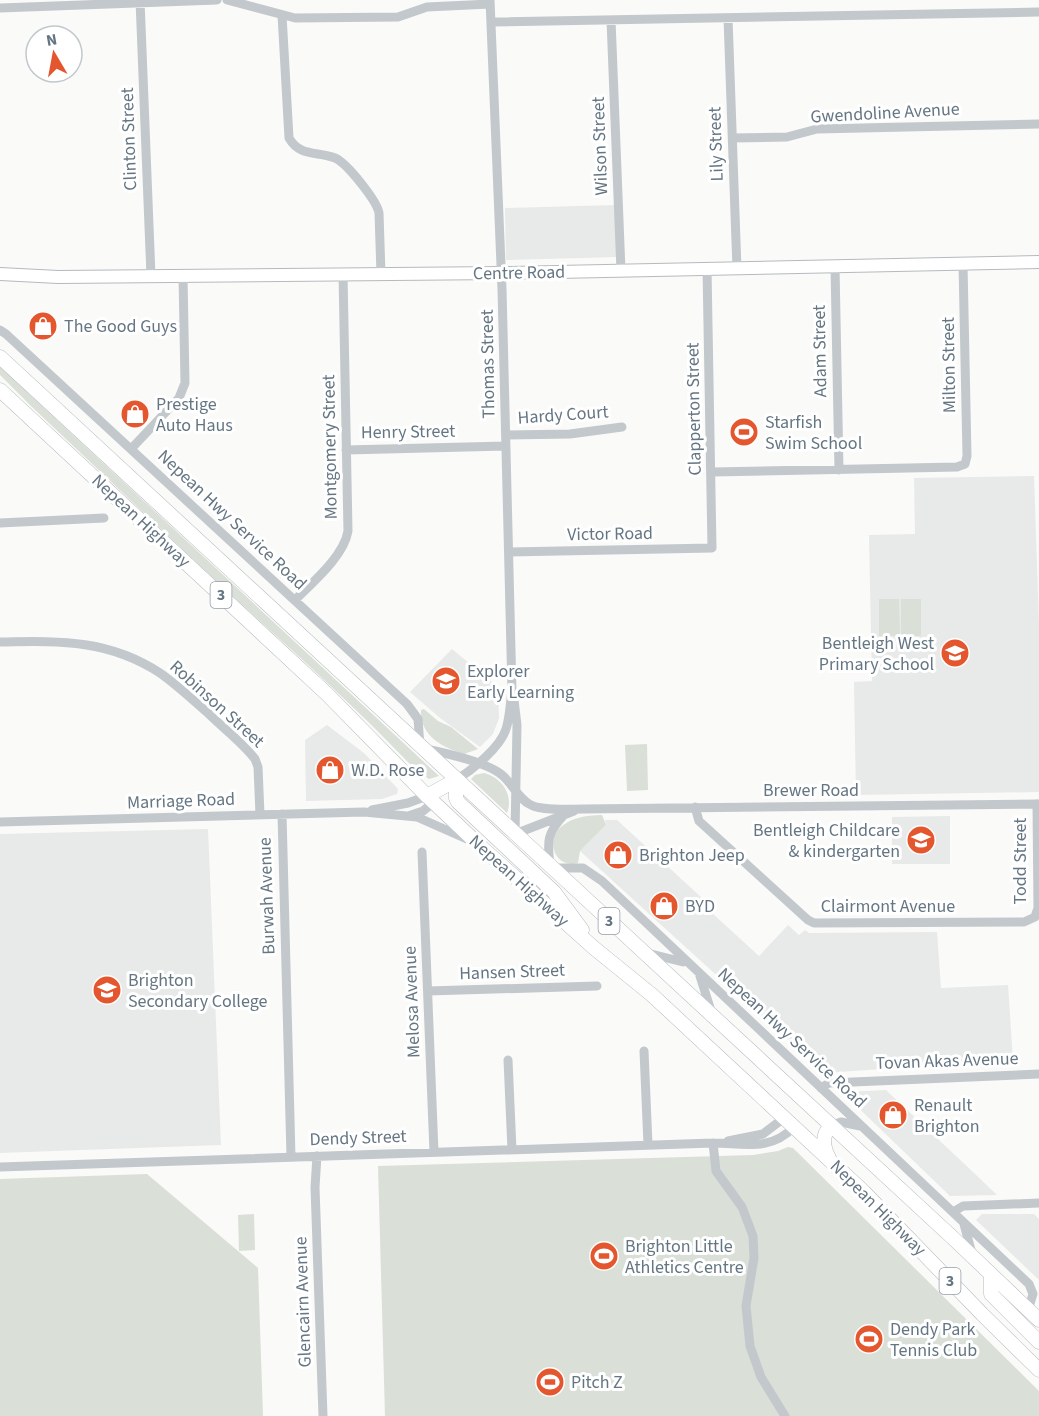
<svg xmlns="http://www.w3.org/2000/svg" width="1039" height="1416" font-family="'Source Sans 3',sans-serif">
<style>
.built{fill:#e8e9e9}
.green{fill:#dadfd7}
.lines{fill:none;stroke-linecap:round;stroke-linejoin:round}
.major-casing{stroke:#b5babe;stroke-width:14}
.highway-casing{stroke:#b4b9bd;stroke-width:15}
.minor{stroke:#c3c8cc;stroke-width:9}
.major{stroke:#fff;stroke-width:12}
.highway{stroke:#fff;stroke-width:14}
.labels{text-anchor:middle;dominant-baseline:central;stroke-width:6;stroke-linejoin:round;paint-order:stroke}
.shield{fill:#fff;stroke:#939fa8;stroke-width:1.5}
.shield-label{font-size:16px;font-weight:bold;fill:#657683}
.street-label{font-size:18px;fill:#657683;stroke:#fff}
.poi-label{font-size:18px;fill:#657683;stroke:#fff;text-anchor:start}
</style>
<rect width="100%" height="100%" fill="#fafaf8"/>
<!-- built -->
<path class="built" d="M616,205L617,257L506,260L505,208Z
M1034,476L1039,624V792L856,795L854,682L872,681L869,535L915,534L914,478Z
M452,649L498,687L499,718L493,734L480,747L440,718L410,692Z
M327,725L364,753L398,789L397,794L382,799L306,801L305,740Z
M950,816V864H892V817Z
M605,820H617L702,898L699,901L759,956L788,925L799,935L805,930L809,933L937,932L941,988L1008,985L1013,1060L824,1073L580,851L606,825Z
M208,829L221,1145L0,1153V834Z
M886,1090L974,1173L997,1195L950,1196L845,1095L846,1092Z
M982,1214H1034L1039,1219V1280L976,1220Z"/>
<!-- green -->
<path class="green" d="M0,367L439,776L429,779L426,777L423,778C360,710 291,650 223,587C158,527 95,466 31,406L0,375Z
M879,599H899L900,636H879Z
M901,599H921V636H901Z
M424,709L438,721L451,727L478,749L464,754C442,747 420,736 421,710Z
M647,744L648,790L627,791L625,745Z
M484,773C502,778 514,795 507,813L471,779L475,775Z
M602,815L606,825L580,851L578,863C549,872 533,815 602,815Z
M788,1147L793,1148L1039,1391V1416H385L378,1166L753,1155L778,1151Z
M147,1174L258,1268L263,1416H0V1179Z
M254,1214L255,1250L239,1251L238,1215Z"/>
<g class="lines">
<!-- major casing -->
<g class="major-casing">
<path id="major" d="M0,274L58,277L502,273L1039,262"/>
</g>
<!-- highway casing -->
<g class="highway-casing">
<path id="highway" d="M0,357L953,1238L1039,1320
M0,390L328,695L427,796L479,845L594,948L652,995L864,1192L982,1314L1039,1370
M456,780V798L458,802L554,892L582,930
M427,796L456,780
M829,1158C823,1147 821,1135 831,1126
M991,1276V1294L1039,1342"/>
</g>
<!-- minor -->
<path class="minor" d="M140,0L151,276
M227,0L295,18L398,17L427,7L490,4
M0,8L217,0
M282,15L289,138C300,157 317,151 335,158C347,163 377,201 379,213L381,274
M728,18L737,269
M611,20L621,271
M491,22L1039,12
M733,138L787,137L817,129L1039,124
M835,267L839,470
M0,330L6,334L407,704L418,719L420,746
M506,435L570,434L622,427
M131,449L179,398L185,383L183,276
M346,450L506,446
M712,472L957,467L965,464L967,456L963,264
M0,523L104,518
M509,552L712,548L707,269
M295,600C313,582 344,556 348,531L343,274
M0,642C59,641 108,639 160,673C177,685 193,700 209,714C224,729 242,742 255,759L258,767L260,815
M514,700L517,725L515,834
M426,749C445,753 487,762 502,775C513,784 518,799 531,805C543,811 569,809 583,809L1039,804
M456,780C472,770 500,748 506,729C510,717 510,704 512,691L502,289L490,0
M695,807L699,821L808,920L814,923L1024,922L1035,917L1038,908L1037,804
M372,810L408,803L427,796
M282,814L291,1157
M411,815L423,811L434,802
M0,822L364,812L417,817L469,840
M515,834L574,811
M422,852L434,1152
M550,865C547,841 547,833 564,815
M552,868H583L602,881L1029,1284L1033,1294L1028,1310
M647,953L683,962
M700,976L712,1014
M428,991L597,986
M644,1051L648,1145
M508,1060L512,1150
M821,1088L829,1083L1039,1074
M831,1126L841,1122L860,1126
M728,1141L763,1134L784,1118
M713,1143L716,1171L742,1207L753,1236L754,1258L746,1306L750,1346L761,1377L785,1416
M317,1156L315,1187L323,1416
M0,1167L713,1143C743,1143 770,1152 794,1127
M953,1212L963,1206L1039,1203
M964,1224L972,1254"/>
<!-- major -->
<use href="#major" class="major"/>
<!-- highway -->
<use href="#highway" class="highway"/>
</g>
<!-- icons -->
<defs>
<g id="shop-disc" transform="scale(1.5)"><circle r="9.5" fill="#e4572e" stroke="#fff"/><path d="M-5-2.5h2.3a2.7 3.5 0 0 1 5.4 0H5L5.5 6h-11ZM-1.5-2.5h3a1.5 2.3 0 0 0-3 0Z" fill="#fff"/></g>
<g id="stadium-disc" transform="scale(1.5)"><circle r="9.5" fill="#e4572e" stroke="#fff"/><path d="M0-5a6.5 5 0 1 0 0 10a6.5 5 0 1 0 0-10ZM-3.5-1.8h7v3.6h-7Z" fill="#fff"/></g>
<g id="school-disc" transform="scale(1.5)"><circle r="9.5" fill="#e4572e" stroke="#fff"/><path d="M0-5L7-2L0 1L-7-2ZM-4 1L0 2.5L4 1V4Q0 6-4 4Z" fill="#fff"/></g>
</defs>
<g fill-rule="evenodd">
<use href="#shop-disc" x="43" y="326"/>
<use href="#shop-disc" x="135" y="414"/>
<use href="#stadium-disc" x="744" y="432"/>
<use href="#school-disc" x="955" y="653"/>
<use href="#school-disc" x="446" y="681"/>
<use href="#shop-disc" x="330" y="770"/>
<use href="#school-disc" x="921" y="840"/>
<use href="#shop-disc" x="618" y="855"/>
<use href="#shop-disc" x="664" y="906"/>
<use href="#school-disc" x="107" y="990"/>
<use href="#shop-disc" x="893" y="1115"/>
<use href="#stadium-disc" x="604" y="1256"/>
<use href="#stadium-disc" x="869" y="1339"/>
<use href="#stadium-disc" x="550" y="1382"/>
</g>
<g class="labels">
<!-- shield labels -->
<g class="shield">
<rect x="210.5" y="582" width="21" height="26" rx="4.5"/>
<rect x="598.5" y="908" width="21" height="26" rx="4.5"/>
<rect x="939.5" y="1268" width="21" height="26" rx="4.5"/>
</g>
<g class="shield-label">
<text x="221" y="595">3</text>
<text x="609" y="921">3</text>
<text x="950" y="1281">3</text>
</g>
<!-- street labels -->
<g class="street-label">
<text transform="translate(885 113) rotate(-3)">Gwendoline Avenue</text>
<text transform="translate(129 139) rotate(-92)">Clinton Street</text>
<text transform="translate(716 144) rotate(-92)">Lily Street</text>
<text transform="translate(600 146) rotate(-92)">Wilson Street</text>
<text transform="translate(519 273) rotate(-1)">Centre Road</text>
<text transform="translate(820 351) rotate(-91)">Adam Street</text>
<text transform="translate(488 364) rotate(-91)">Thomas Street</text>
<text transform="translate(949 365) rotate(-91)">Milton Street</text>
<text transform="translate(694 409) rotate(-91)">Clapperton Street</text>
<text transform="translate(563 415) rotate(-4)">Hardy Court</text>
<text transform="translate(408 432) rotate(-1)">Henry Street</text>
<text transform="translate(330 447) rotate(-91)">Montgomery Street</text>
<text transform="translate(232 520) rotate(43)">Nepean Hwy Service Road</text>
<text transform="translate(141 521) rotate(43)">Nepean Highway</text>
<text transform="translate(610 534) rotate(-1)">Victor Road</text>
<text transform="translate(217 704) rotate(42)">Robinson Street</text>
<text x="811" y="790">Brewer Road</text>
<text transform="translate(181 801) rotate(-2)">Marriage Road</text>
<text transform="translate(1020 861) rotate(-90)">Todd Street</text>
<text transform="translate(519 881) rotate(42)">Nepean Highway</text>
<text transform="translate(267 896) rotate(-92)">Burwah Avenue</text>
<text x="888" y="906">Clairmont Avenue</text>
<text transform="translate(512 972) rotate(-2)">Hansen Street</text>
<text transform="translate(412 1002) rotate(-92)">Melosa Avenue</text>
<text transform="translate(792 1038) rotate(43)">Nepean Hwy Service Road</text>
<text transform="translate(947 1061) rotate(-2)">Tovan Akas Avenue</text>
<text transform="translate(358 1138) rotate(-2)">Dendy Street</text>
<text transform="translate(878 1208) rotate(45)">Nepean Highway</text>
<text transform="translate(303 1302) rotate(-92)">Glencairn Avenue</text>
</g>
<!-- poi labels -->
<g class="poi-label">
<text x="64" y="326">The Good Guys</text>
<text x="156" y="404">Prestige<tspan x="156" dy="21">Auto Haus</tspan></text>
<text x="765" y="422">Starfish<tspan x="765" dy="21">Swim School</tspan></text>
<text x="934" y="643" text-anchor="end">Bentleigh West<tspan x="934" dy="21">Primary School</tspan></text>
<text x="467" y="671">Explorer<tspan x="467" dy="21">Early Learning</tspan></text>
<text x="351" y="770">W.D. Rose</text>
<text x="900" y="830" text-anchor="end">Bentleigh Childcare<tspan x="900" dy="21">&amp; kindergarten</tspan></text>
<text x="639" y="855">Brighton Jeep</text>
<text x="685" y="906">BYD</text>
<text x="128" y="980">Brighton<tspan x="128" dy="21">Secondary College</tspan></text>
<text x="914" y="1105">Renault<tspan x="914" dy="21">Brighton</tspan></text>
<text x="625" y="1246">Brighton Little<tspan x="625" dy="21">Athletics Centre</tspan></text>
<text x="890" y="1329">Dendy Park<tspan x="890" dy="21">Tennis Club</tspan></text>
<text x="571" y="1382">Pitch Z</text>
</g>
</g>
<!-- north arrow -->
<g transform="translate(54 54) rotate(350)"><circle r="28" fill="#ffffff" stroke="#c1c8cd" stroke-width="1.5"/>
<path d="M0-4.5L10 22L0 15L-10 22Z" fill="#e4572e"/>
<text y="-9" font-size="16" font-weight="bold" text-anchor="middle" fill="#657683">N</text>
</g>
</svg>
